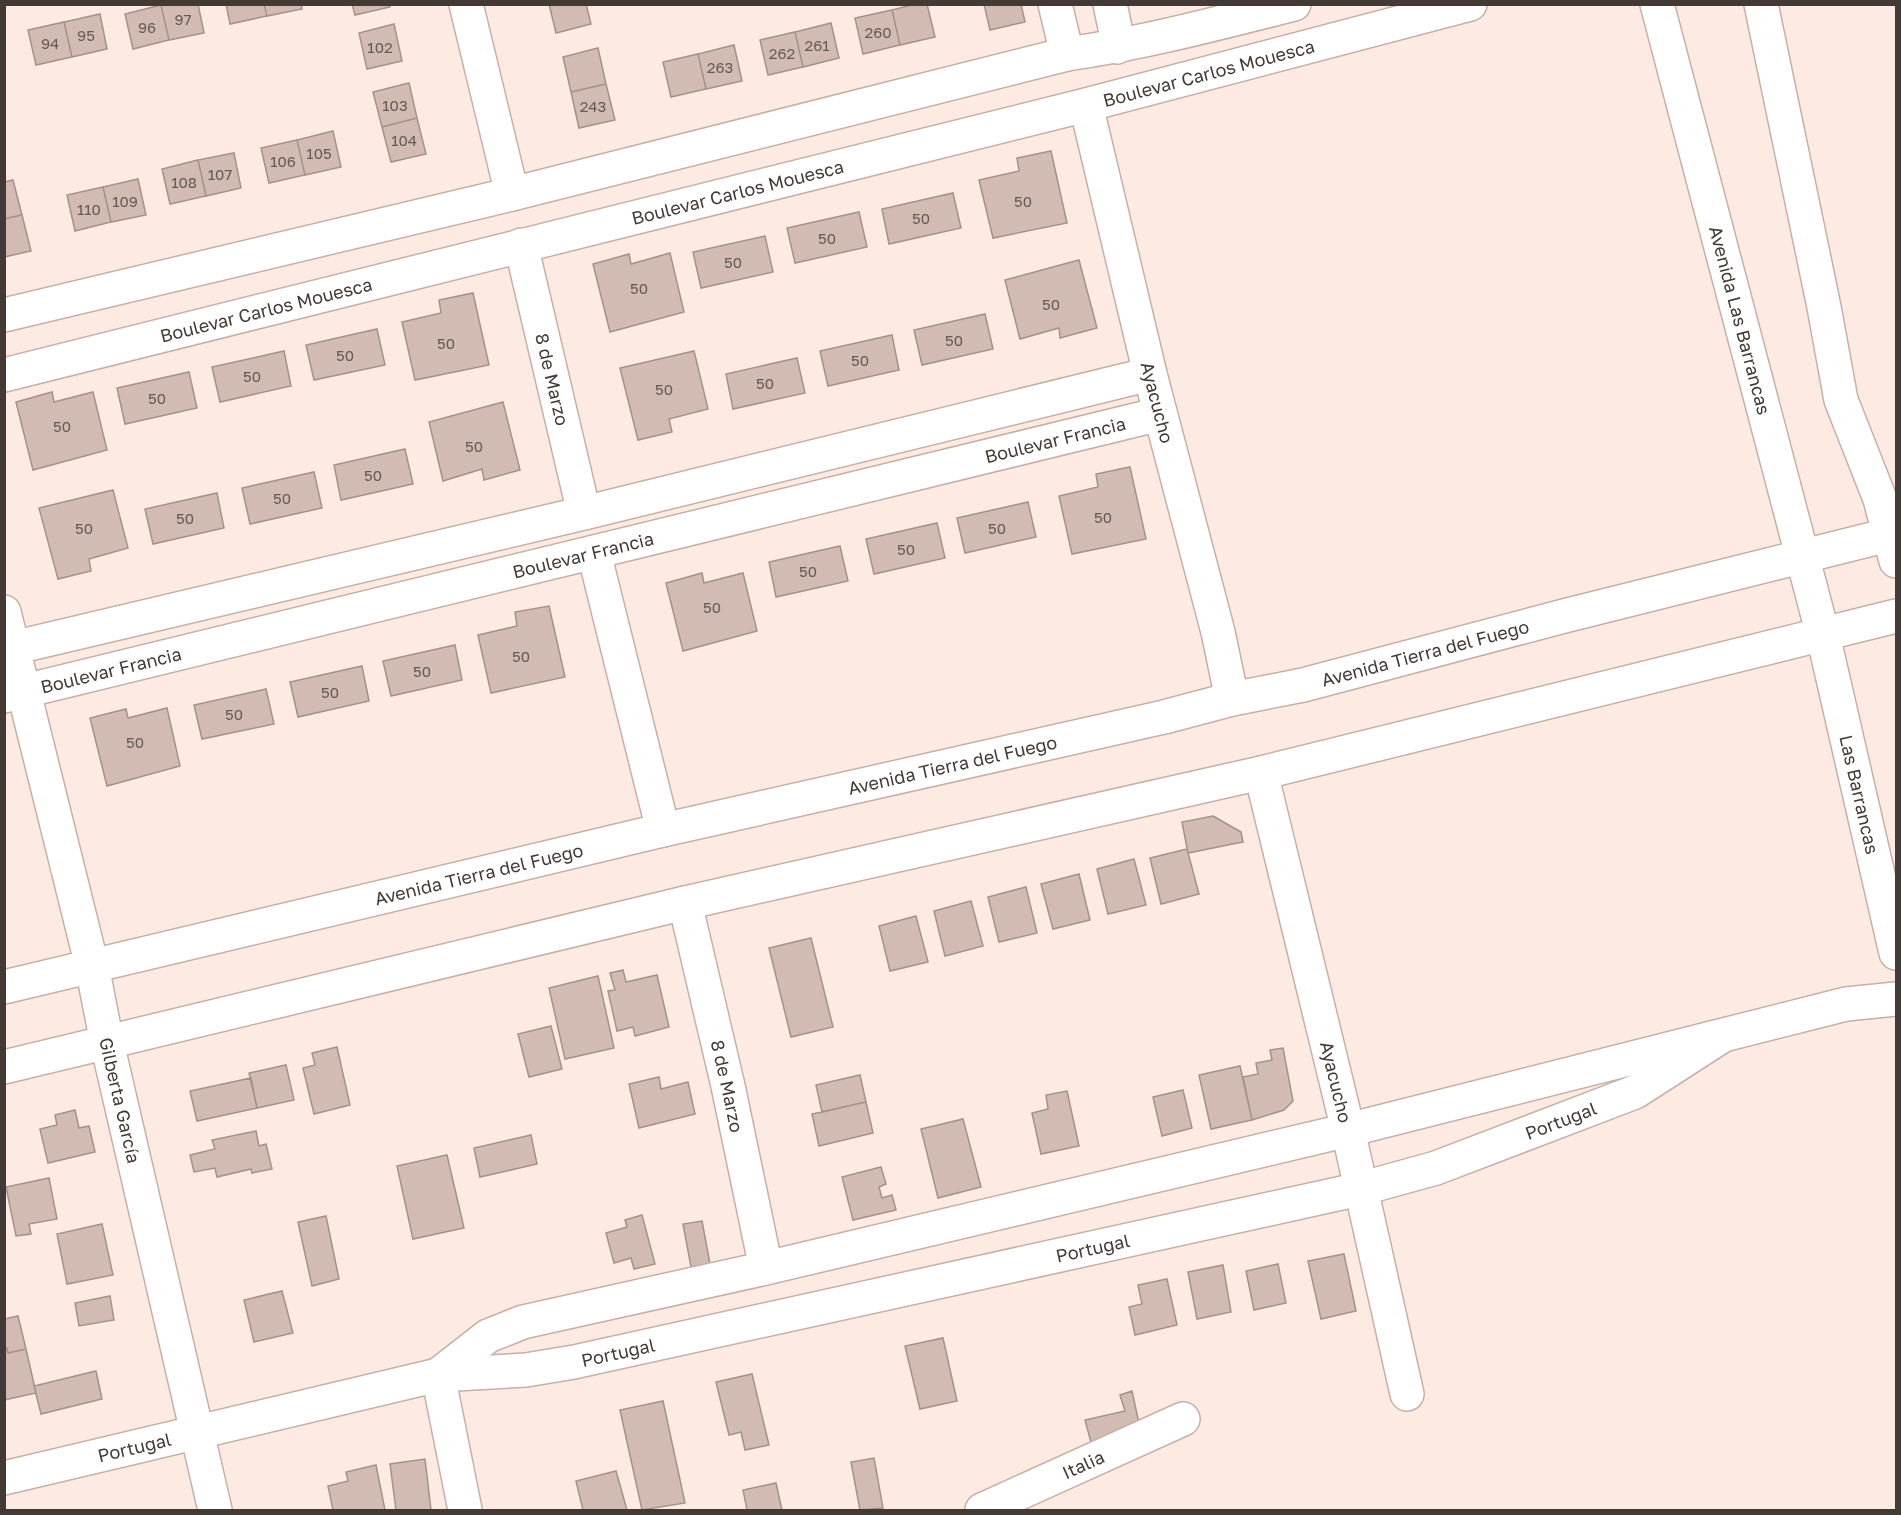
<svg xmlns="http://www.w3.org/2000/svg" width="1901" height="1515" font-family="'Golos Text',sans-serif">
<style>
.building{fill:#d1bbb2;stroke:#a69188;stroke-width:1.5}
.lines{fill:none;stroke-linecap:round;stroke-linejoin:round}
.minor-casing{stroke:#c6b0a7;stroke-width:36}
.minor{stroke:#fff;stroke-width:33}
.labels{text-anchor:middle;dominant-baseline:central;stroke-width:4.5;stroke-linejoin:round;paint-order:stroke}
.number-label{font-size:15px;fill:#665a55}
.street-label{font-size:18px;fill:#433a36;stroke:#fff}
</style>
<rect width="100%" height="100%" fill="#fdebe3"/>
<!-- building -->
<path class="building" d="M165,4H198L204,33L169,40L161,5Z
M226,4H264L267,16L230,24Z
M264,4H301L302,9L267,16Z
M352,4H390V7L355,15Z
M549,4H586L591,24L556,33Z
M915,4H927L935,37L900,45L892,10Z
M984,4H1021L1025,22L990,30Z
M161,5L169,40L133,49L125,14Z
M892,10L900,45L863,54L855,18Z
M100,14L107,49L72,57L64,22Z
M64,22L72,57L36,65L28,30Z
M831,23L839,58L803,67L795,32Z
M394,24L402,61L367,69L359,33Z
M795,32L803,67L768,75L760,40Z
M734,45L742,81L706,89L698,54Z
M598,48L606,84L571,92L563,57Z
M698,54L706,89L671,97L663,62Z
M409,83L417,118L382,127L373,92Z
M606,84L615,120L579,128L571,92Z
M417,118L426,154L391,162L382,127Z
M333,131L341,167L305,175L297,140Z
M297,140L305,175L269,183L261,148Z
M1051,151L1067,223L993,238L979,180L1019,171L1017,158Z
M234,153L241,188L206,196L198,160Z
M198,160L206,196L170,204L162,169Z
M138,179L146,215L111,222L103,187Z
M13,180L22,215L4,219V182Z
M103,187L111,222L75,231L67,195Z
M953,193L961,228L889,244L882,209Z
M859,212L867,247L795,263L787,228Z
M22,215L31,251L4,257V219Z
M765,236L773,272L701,288L693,252Z
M670,253L684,312L610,332L593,264L629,254L631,264Z
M1079,260L1097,328L1060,338L1059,328L1020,339L1005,280Z
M473,293L489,365L415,380L402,322L441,313L439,300Z
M985,314L993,349L922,365L914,330Z
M377,329L385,365L314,380L306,345Z
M892,335L899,370L828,386L820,351Z
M284,351L291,386L220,402L212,367Z
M694,351L708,409L669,419L672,432L638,440L620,368Z
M797,358L805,393L733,409L726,374Z
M189,372L197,408L125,424L117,388Z
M52,392L54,402L93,392L107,450L33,470L16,402Z
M503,402L520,470L484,480L482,469L443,481L429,422Z
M405,449L413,484L341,500L334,465Z
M1130,467L1146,539L1072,554L1059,496L1098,487L1096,474Z
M314,472L322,508L250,524L242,488Z
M113,490L128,548L89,559L91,571L58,579L39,508Z
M217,493L224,528L153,544L145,509Z
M1028,502L1036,537L965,553L957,518Z
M937,523L945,558L874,574L866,539Z
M840,546L848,581L776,597L769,562Z
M702,573L704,583L743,573L757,631L683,651L666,583Z
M549,606L565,677L491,693L478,635L517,626L515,612Z
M455,645L462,680L391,696L383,661Z
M362,666L369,701L298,717L290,682Z
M266,689L274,724L202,739L194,705Z
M167,708L180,766L107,786L90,718L126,709L128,718Z
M1213,816L1241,832L1243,842L1188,853L1182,822Z
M1187,849L1199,894L1161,904L1150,858Z
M1134,859L1146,905L1108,914L1097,869Z
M1079,874L1090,920L1053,929L1041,884Z
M1026,887L1037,933L999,942L988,897Z
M971,901L983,946L945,956L934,911Z
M916,916L928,962L890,971L879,926Z
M811,938L833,1027L791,1037L769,948Z
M623,970L626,982L657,975L669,1027L635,1036L633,1027L617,1031L608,991L615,990L610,973Z
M598,976L614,1048L565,1059L549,988Z
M551,1026L562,1069L529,1077L518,1034Z
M337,1047L350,1105L314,1114L303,1068L315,1065L312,1053Z
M1283,1048L1293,1101L1284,1110L1252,1120L1243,1077L1258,1074L1256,1063L1272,1060L1270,1050Z
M286,1065L294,1100L257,1108L249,1073Z
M1240,1066L1252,1120L1211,1129L1199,1075Z
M860,1075L866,1102L822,1112L816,1085Z
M659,1077L661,1089L688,1082L695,1114L639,1128L629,1084Z
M251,1078L257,1108L197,1121L190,1091Z
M1183,1090L1192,1128L1162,1136L1153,1097Z
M1067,1091L1079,1146L1041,1154L1032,1113L1048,1109L1046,1095Z
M866,1102L873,1133L819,1146L812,1114Z
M75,1110L79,1128L89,1126L95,1152L48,1163L40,1129L57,1125L55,1115Z
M963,1119L981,1187L938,1198L921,1129Z
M256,1131L259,1146L266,1144L272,1169L252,1173L251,1169L217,1177L215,1168L194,1172L190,1155L215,1149L212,1140Z
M531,1135L537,1164L480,1177L474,1148Z
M447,1155L464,1228L413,1239L397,1166Z
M881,1167L886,1184L879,1187L882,1198L892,1195L896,1210L853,1220L842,1177Z
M49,1178L57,1219L29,1224L31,1234L16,1236L6,1187Z
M642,1215L655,1264L634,1269L631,1258L614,1263L606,1233L627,1227L625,1220Z
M326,1216L339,1279L312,1286L298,1222Z
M702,1221L710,1264L691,1267L683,1224Z
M102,1224L113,1275L67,1284L57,1234Z
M1344,1254L1356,1311L1321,1319L1308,1261Z
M1278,1264L1286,1303L1254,1310L1246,1271Z
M1223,1265L1231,1312L1197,1319L1188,1272Z
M1167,1279L1177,1325L1135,1335L1129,1307L1142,1304L1138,1285Z
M282,1291L293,1333L254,1342L244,1300Z
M110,1296L114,1320L79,1326L75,1303Z
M18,1316L26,1349L8,1353L7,1348H4V1319Z
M943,1338L957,1401L920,1409L905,1346Z
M4,1348H7L8,1353L26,1349L36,1393L4,1400Z
M96,1371L102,1399L41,1414L34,1386Z
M752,1374L769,1445L745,1450L741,1432L729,1435L716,1382Z
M1132,1391L1140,1428L1092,1446L1085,1420L1125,1411L1120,1395Z
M663,1401L685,1503L642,1510L620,1410Z
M874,1458L883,1508L860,1510L851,1462Z
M425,1459L431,1510H396L390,1464Z
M376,1465L385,1510H333L328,1486L348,1481L346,1472Z
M616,1471L627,1510H583L576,1481Z
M776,1483L782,1510H747L743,1490Z"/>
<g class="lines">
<!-- minor casing -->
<g class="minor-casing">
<g id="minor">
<path d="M466,4L512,194"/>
<path d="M1055,4L1067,54"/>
<path d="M1110,4L1115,28L1117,47"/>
<path id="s1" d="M1657,4L1823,635L1896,953"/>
<path d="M1761,4L1824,307L1841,400L1880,499L1896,561"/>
<path id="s2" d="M1086,105L1150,374L1218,632L1232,699"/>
<path id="s3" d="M521,245L584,513"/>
<path d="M4,315L512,194L1067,54C1144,43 1219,23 1294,4"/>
<path id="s4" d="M4,375L1086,105L1470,4"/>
<path d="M594,553L663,830"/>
<path id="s5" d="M4,612L92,966L107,1043L215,1510"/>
<path d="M4,650L584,513L1150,374"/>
<path id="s6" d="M4,696L1160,414"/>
<path id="s7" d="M1261,773L1348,1130L1407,1394"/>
<path id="s8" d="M685,903L728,1086L766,1268"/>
<path id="s9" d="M4,987L663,830L1164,717L1232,699L1303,685L1564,616L1896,533"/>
<path d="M4,1067L685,903L1261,773L1896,616"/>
<path d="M438,1375L488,1336L523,1322L766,1268L1348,1130L1846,1004L1896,999"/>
<path d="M438,1375L465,1510"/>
<path id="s10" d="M4,1478L438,1375L526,1370L574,1362L1360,1189L1436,1168L1635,1092L1722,1036"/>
<path id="s11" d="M982,1510L1183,1419"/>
</g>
</g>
<!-- minor -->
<use href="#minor" class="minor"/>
</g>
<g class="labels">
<!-- number labels -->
<g class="number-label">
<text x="183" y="19">97</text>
<text x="147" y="27">96</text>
<text x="878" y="32">260</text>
<text x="86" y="35">95</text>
<text x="50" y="43">94</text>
<text x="817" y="45">261</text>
<text x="380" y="47">102</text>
<text x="782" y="53">262</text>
<text x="720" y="67">263</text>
<text x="395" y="105">103</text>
<text x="593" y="106">243</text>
<text x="404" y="140">104</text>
<text x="319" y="153">105</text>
<text x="283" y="161">106</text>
<text x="220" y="174">107</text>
<text x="184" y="182">108</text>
<text x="125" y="201">109</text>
<text x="1023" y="201">50</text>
<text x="89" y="209">110</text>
<text x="921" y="218">50</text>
<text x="827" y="238">50</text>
<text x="733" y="262">50</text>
<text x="639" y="288">50</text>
<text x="1051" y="304">50</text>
<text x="954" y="340">50</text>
<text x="446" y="343">50</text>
<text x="345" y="355">50</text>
<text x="860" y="360">50</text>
<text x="252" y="376">50</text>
<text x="765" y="383">50</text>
<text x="664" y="389">50</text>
<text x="157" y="398">50</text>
<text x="62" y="426">50</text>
<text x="474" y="446">50</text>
<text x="373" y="475">50</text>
<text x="282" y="498">50</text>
<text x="1103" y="517">50</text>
<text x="185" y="518">50</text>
<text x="84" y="528">50</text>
<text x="997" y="528">50</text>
<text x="906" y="549">50</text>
<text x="808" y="571">50</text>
<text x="712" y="607">50</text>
<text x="521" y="656">50</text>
<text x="422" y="671">50</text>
<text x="330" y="692">50</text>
<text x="234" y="714">50</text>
<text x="135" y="742">50</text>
</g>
<!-- street labels -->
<g class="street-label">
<text stroke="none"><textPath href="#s4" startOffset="1242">Boulevar Carlos Mouesca</textPath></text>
<text stroke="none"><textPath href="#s4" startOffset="756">Boulevar Carlos Mouesca</textPath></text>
<text stroke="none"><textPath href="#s4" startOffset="270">Boulevar Carlos Mouesca</textPath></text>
<text stroke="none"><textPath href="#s1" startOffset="327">Avenida Las Barrancas</textPath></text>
<text stroke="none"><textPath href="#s3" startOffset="138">8 de Marzo</textPath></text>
<text stroke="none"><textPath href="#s2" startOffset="306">Ayacucho</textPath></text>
<text stroke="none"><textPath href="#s6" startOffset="1082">Boulevar Francia</textPath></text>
<text stroke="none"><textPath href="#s6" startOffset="596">Boulevar Francia</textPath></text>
<text stroke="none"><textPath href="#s9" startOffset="1460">Avenida Tierra del Fuego</textPath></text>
<text stroke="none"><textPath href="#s6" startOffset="110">Boulevar Francia</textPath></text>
<text stroke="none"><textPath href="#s9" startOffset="974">Avenida Tierra del Fuego</textPath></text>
<text stroke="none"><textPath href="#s1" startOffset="816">Las Barrancas</textPath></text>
<text stroke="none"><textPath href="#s9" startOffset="488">Avenida Tierra del Fuego</textPath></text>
<text stroke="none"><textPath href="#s7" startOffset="318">Ayacucho</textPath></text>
<text stroke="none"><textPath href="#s8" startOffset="188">8 de Marzo</textPath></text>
<text stroke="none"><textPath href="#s5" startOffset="502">Gilberta García</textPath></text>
<text stroke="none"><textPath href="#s10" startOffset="1600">Portugal</textPath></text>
<text stroke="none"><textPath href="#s10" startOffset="1114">Portugal</textPath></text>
<text stroke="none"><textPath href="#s10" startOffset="628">Portugal</textPath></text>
<text stroke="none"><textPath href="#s10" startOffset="134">Portugal</textPath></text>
<text stroke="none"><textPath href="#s11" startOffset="111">Italia</textPath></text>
</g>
</g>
<!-- border -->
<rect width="1901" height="1515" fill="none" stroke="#433a36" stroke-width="12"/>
</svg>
